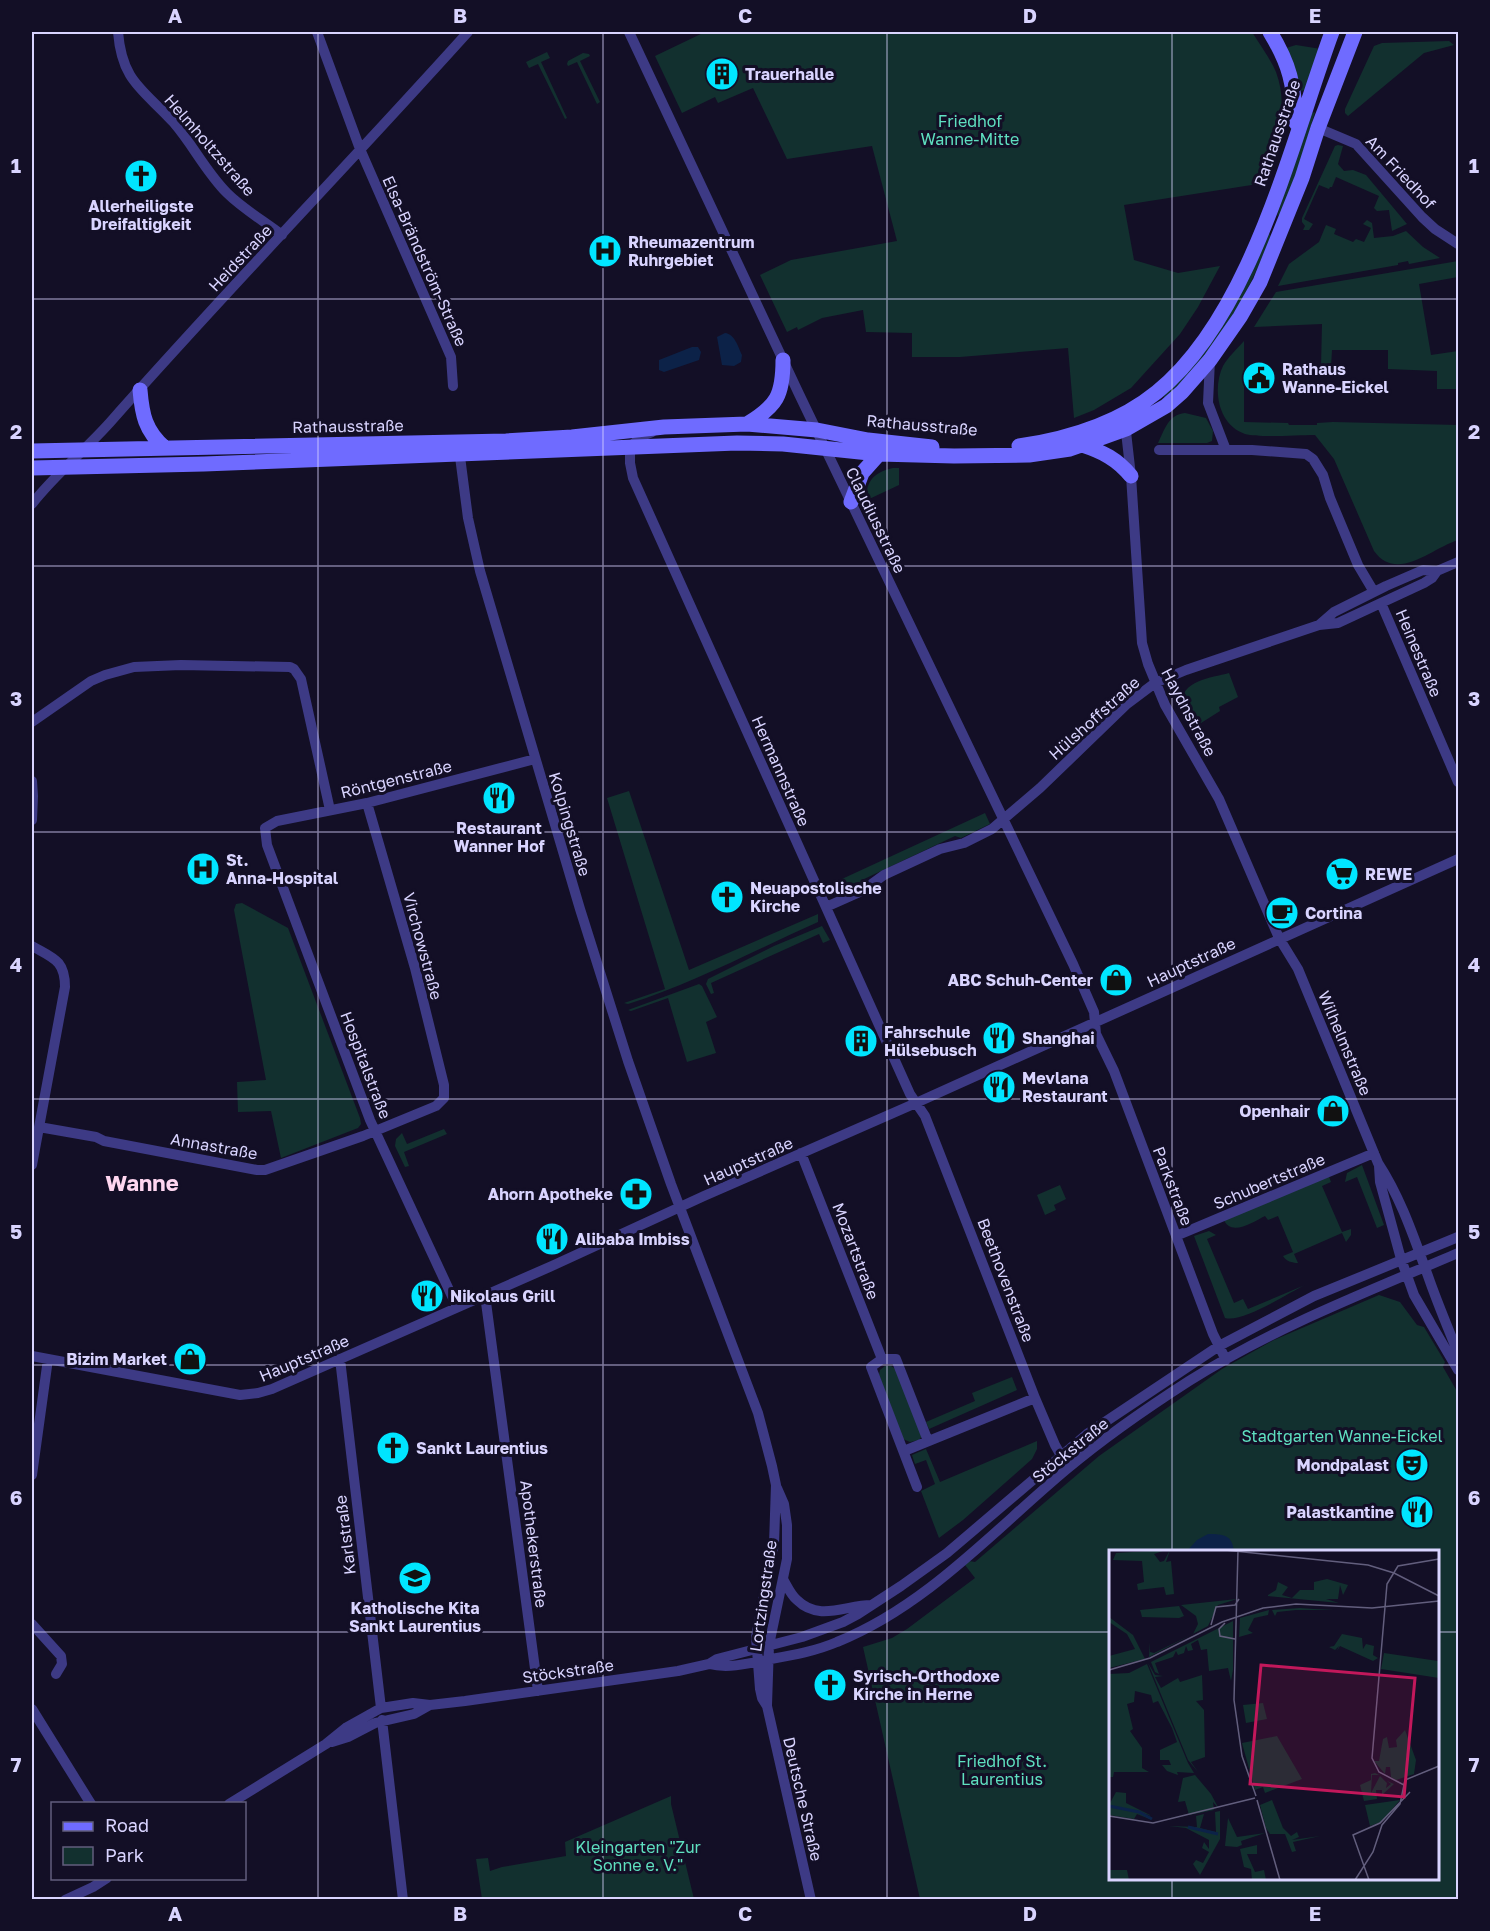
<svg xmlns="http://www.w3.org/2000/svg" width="1490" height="1931" font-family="'Golos Text',sans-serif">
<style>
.green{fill:#12302f;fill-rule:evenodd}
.water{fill:#0c2248}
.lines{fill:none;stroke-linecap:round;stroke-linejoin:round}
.street{stroke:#3d3a85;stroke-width:10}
.secondary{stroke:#6f6bff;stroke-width:15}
.grid{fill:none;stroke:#d9d4ff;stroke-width:1.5;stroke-opacity:0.55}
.labels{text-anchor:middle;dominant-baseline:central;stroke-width:6;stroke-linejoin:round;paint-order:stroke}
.poi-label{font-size:16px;font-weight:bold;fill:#d9d4ff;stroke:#130f26;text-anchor:start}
.park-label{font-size:16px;fill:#5fe0c0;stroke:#130f26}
.street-label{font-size:16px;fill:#d9d4ff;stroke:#130f26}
.district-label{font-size:22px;font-weight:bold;fill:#ffd6f0;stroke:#130f26}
.inset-river{fill:none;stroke:#0c2248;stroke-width:3}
.inset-road{fill:none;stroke:#625e7d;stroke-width:1.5}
.view{fill:#c2185b;fill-opacity:0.15;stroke:#c2185b;stroke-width:3}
.inset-edge{fill:none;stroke:#d9d4ff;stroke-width:3}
.neatline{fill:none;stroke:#d9d4ff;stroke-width:2}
.grid-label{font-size:20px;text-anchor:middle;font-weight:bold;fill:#d9d4ff}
</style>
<rect width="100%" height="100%" fill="#130f26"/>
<!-- green -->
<path class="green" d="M705,32H1252C1260,45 1270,58 1276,72C1291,112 1273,147 1258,184L1124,205L1134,260L1178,273L1220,266L1198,307L1180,334L1131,388L1094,410L1074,418L1068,348L960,357H912V333L866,332L863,310L822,318L798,330L797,327L787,332L760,275L791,260L897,241L872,146L787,159L753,88L718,103L715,97L682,113L655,56Z
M1449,41L1454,45L1424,53L1348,116L1345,113V109L1374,46L1382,43Z
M1296,45L1321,49L1306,90L1300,91L1286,48Z
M547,52L550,58L541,62L567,118L565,119L538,64L529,68L526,62Z
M583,53L589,54L590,56L580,61L600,102L597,104L577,62L568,66L567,64L568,61Z
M1315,112L1298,170L1281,213L1277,216L1309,114Z
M1338,145L1343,146L1338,164L1344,171L1353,170L1366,175L1407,224L1392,231L1389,210L1377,211L1374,208L1379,196L1336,177L1332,187H1330L1329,189L1319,185L1304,219L1313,224L1309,230H1303L1305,226L1302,222V218L1335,146Z
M1367,220L1372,223L1374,238L1393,236L1406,231L1423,247L1440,258L1409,264L1408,261L1398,263V265L1278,286L1289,264L1319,242L1326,225L1336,229L1334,234L1353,242L1356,239L1364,242L1371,228L1363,224Z
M1269,233L1271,237C1253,280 1233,322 1204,358C1193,373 1179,385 1166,399L1163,396C1217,348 1238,295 1269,233Z
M1458,261V277L1419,284L1431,355L1458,351V389H1437V371L1388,369V350H1332L1331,367H1321L1322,324L1254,327L1276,292Z
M1244,341V422L1288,423L1289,425H1317V423L1333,422L1458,425V540C1432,548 1397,583 1374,551L1334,459L1315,435C1297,435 1259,438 1245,434C1218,425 1212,389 1223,366C1228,357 1237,349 1244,341Z
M1185,413L1206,418L1213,431L1212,441L1207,443H1158C1165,429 1168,415 1185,413Z
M893,468H899V485L867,500C865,481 875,472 893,468Z
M1229,673L1238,697L1219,707L1220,711L1201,723H1190L1181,705C1181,680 1211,678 1229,673Z
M629,791L689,970L818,914V922C755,950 694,983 628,1004L624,1003L665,989L607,798Z
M985,813L990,824L961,838L955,836L862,880L860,885L837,897L831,884Z
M242,903L288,928L360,1118L361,1124L358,1128L281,1158L271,1111L238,1112L237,1082L266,1080L234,910L236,904Z
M822,926L830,940L823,943L819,934L711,983L714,993L711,994L706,984L708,979L774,946Z
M699,984L702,986L717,1017L706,1022L716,1053L687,1062L668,998L631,1011L628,1010Z
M444,1129L447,1134L404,1152L409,1166L405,1167L395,1146L396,1139L402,1133L407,1144Z
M1362,1165L1384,1225L1377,1228L1357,1177L1345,1182L1347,1173Z
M1328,1174L1331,1182L1322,1186L1342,1232L1351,1229V1235L1346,1242L1342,1233L1294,1254L1298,1263C1292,1263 1286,1261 1283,1256L1293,1252L1278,1216L1268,1220L1265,1216C1253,1222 1230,1238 1223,1218Z
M1060,1185L1066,1199L1054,1205L1056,1210L1045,1215L1037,1195Z
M1209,1231L1216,1235L1207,1239L1234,1303L1243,1299L1248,1309L1305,1285C1288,1293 1243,1323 1225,1318L1194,1236Z
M1379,1295L1400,1302L1417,1325L1424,1327L1445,1362L1443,1367L1458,1393V1899H920L863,1647L892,1638L907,1629L975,1578L965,1565L969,1561L975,1562L1099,1456L1222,1369L1274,1340ZM1110,1552H1438V1878H1110Z
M885,1366H891L896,1369L922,1436L919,1440L910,1442L903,1439L879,1375L880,1370Z
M1012,1377L1017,1390L929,1429L926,1422L975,1401L972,1393Z
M1037,1441V1449L1032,1459L963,1520L939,1538L921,1491L935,1484L926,1460L915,1464L912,1455L926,1449L940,1482Z
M671,1796V1804L694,1899H482L476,1859L488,1858L490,1871L502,1867L566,1856L565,1842Z"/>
<!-- water -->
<path class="water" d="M725,333C735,334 738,347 742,355L741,362L734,366L722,365L717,337Z
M692,347H698L701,352L699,360L664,372L659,370V360Z
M1208,1534C1224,1534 1232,1535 1234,1551H1187L1197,1540Z"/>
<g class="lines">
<!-- street -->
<path class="street" d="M118,32C122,82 143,89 174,123C193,145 206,172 227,193C243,209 264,221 282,235
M317,32L360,149L451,357L453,386
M629,32L799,394L1073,964L1094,1012L1096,1034L1114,1071L1213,1334L1226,1360
M1318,128L1356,144L1422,217L1435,229L1458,244
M1210,360L1208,403L1226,450
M1125,423L1131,476L1142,643L1148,664L1165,705L1219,799L1279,938L1298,969L1378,1163C1401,1198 1414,1238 1428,1276C1437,1302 1448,1328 1458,1353
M652,432L642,436L630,447V463L633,478L910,1094L925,1116L1035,1398L1055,1445L1068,1468
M459,449L468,518L480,571L580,909L628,1061L671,1184L758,1413L772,1466L776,1485L774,1544L756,1637L760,1689L762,1698L767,1706L811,1900
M1159,450H1252L1306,454L1313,459L1323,475L1330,498L1358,565L1374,592
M32,504C56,473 87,449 113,419C229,288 351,162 468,32
M1381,603L1458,782
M1319,625L1334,612L1386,586L1423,570L1437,571
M32,722L91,681L105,675L134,667L181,665L290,667L294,669L301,679L330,810
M32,781L33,796L32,820
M826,907L862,891L884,875L940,849L964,843L992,829L1040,788L1127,704L1155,683L1186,670L1319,625L1338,623L1424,583L1432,578L1437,571L1458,562
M32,946C53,958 65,960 65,987L32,1165
M39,1127L96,1137L104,1141L257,1170H265L363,1136L436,1106L444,1098V1085L415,968L367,803
M801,1153L882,1359
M1379,1166L1380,1182L1401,1259L1414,1295L1458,1370
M1176,1236L1374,1153
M485,1295L538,1691
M457,1307L370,1120L267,845L265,828L277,821L367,803L535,759
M32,1356L240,1395L258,1393L272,1389L554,1265L704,1196L916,1103L1458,859
M340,1359L381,1708
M904,1451L1035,1398
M32,1475L48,1359
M917,1487L871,1367L882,1359H896L928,1441
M783,1579C787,1586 791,1595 797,1600C819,1622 846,1605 871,1605
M32,1624L61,1656L62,1664L56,1674
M709,1664C729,1669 751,1663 771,1659C794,1655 816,1651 837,1642C927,1606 995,1529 1067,1469C1105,1437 1147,1408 1189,1381C1273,1328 1367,1292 1458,1253
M767,1705L769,1645L787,1559V1525L784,1504L777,1488
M32,1709L91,1804
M382,1720L403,1900
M332,1742L348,1737L375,1723L414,1714L430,1705
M229,1804L326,1744L347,1727L381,1708L413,1703L430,1705L465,1701L678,1671L709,1664L717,1659L802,1637L843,1622L858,1614L901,1586L947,1553L1087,1434L1219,1346L1314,1296L1458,1237
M65,1900L93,1887L107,1878"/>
<!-- secondary -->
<path class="secondary" d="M1270,32C1290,65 1294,84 1296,123
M140,390C142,414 145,431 165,448
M747,424C777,406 783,395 783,360
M1082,445C1103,452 1117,459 1131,476
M1019,446C1067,439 1119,423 1157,392C1252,315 1291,143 1332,32
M32,451L506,441L572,437L664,427L747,424L817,430L868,440L932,447
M32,468L204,464L737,443L783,444L879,454L954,456L1029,455L1070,449L1090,442L1126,429L1166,406L1182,392L1210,360L1240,317L1260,282L1302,178L1318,128L1355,32
M851,502L862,473L879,454"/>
</g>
<!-- grid -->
<path class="grid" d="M318,32V1900M603,32V1900M887,32V1900M1172,32V1552M32,299H1458M32,566H1458M32,832H1458M32,1099H1458M32,1365H1458M32,1632H1110M1438,1632H1458M1172,1878V1900"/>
<!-- icons -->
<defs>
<g id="building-disc" transform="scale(1.725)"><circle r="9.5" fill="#00e5ff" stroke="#130f26"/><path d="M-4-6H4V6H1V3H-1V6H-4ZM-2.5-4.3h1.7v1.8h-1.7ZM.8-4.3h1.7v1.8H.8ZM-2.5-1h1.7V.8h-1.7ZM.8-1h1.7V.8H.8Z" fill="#111"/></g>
<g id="church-disc" transform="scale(1.725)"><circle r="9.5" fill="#00e5ff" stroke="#130f26"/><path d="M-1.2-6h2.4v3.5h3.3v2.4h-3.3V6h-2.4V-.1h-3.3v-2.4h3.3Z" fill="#111"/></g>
<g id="hospital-disc" transform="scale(1.725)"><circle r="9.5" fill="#00e5ff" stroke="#130f26"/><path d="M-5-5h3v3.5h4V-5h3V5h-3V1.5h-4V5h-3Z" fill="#111"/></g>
<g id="civic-disc" transform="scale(1.725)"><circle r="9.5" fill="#00e5ff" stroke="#130f26"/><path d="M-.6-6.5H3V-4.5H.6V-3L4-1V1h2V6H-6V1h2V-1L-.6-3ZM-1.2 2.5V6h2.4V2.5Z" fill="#111"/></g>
<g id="restaurant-disc" transform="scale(1.725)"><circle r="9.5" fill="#00e5ff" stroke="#130f26"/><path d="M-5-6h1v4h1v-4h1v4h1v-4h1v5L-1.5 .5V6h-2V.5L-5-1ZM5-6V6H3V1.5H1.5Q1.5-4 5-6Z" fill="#111"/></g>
<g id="supermarket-disc" transform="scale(1.725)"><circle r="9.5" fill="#00e5ff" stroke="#130f26"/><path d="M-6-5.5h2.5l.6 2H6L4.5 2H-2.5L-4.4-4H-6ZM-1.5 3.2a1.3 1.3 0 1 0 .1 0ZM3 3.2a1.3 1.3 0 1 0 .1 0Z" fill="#111"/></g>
<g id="cafe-disc" transform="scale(1.725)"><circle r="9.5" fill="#00e5ff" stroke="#130f26"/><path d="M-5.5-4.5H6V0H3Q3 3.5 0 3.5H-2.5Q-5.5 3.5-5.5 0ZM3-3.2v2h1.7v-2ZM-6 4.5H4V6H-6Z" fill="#111"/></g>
<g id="shop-disc" transform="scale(1.725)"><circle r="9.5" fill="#00e5ff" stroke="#130f26"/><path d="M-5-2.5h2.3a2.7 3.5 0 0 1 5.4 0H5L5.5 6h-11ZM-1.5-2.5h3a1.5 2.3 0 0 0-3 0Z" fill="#111"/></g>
<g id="pharmacy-disc" transform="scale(1.725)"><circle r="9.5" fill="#00e5ff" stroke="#130f26"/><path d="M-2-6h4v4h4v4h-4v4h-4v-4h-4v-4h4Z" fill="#111"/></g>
<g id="theatre-disc" transform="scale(1.725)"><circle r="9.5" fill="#00e5ff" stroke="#130f26"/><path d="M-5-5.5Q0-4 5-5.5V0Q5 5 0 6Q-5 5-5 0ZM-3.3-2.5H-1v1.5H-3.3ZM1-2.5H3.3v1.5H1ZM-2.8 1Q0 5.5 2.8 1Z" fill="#111"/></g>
<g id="school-disc" transform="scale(1.725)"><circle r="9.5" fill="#00e5ff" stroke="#130f26"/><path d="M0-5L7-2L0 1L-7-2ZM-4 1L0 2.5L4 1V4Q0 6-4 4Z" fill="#111"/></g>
</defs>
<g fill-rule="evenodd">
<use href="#building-disc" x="722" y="74"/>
<use href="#church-disc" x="141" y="176"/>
<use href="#hospital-disc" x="605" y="251"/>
<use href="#civic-disc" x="1259" y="378"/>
<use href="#restaurant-disc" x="499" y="798"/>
<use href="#hospital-disc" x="203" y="869"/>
<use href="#supermarket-disc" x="1342" y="874"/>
<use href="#church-disc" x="727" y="897"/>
<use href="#cafe-disc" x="1282" y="913"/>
<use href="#shop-disc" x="1116" y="980"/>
<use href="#restaurant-disc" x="999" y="1038"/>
<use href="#building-disc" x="861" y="1041"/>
<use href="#restaurant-disc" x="999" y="1087"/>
<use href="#shop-disc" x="1333" y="1111"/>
<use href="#pharmacy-disc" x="636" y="1194"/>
<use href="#restaurant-disc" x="552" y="1239"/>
<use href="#restaurant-disc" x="427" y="1296"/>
<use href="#shop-disc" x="190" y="1359"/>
<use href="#church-disc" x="393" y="1448"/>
<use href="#theatre-disc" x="1412" y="1465"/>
<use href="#restaurant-disc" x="1417" y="1512"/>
<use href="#school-disc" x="415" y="1578"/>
<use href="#church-disc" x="830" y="1685"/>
</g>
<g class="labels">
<!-- poi labels -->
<g class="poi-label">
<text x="745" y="74">Trauerhalle</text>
<text x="141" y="206" text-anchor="middle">Allerheiligste<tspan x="141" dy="18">Dreifaltigkeit</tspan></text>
<text x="628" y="242">Rheumazentrum<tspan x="628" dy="18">Ruhrgebiet</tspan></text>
<text x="1282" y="369">Rathaus<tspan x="1282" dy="18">Wanne-Eickel</tspan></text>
<text x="499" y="828" text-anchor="middle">Restaurant<tspan x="499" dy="18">Wanner Hof</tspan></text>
<text x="226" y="860">St.<tspan x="226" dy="18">Anna-Hospital</tspan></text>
<text x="1365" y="874">REWE</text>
<text x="750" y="888">Neuapostolische<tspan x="750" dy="18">Kirche</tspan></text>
<text x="1305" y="913">Cortina</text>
<text x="1093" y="980" text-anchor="end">ABC Schuh-Center</text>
<text x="884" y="1032">Fahrschule<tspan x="884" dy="18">Hülsebusch</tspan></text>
<text x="1022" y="1038">Shanghai</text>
<text x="1022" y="1078">Mevlana<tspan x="1022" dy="18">Restaurant</tspan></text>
<text x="1310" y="1111" text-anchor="end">Openhair</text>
<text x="613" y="1194" text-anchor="end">Ahorn Apotheke</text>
<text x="575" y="1239">Alibaba Imbiss</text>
<text x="450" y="1296">Nikolaus Grill</text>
<text x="167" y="1359" text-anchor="end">Bizim Market</text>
<text x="416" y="1448">Sankt Laurentius</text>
<text x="1389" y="1465" text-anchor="end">Mondpalast</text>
<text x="1394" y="1512" text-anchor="end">Palastkantine</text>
<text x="415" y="1608" text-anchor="middle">Katholische Kita<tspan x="415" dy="18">Sankt Laurentius</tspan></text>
<text x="853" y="1676">Syrisch-Orthodoxe<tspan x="853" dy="18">Kirche in Herne</tspan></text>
</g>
<!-- park labels -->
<g class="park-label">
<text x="970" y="121">Friedhof<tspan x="970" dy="18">Wanne-Mitte</tspan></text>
<text x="1342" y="1436">Stadtgarten Wanne-Eickel</text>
<text x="1002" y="1761">Friedhof St.<tspan x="1002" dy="18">Laurentius</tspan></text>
<text x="638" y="1847">Kleingarten "Zur<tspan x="638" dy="18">Sonne e. V."</tspan></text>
</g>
<!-- street labels -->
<g class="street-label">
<text transform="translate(1277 133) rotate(-71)">Rathausstraße</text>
<text transform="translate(210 145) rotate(49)">Helmholtzstraße</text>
<text transform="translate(1401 172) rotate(47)">Am Friedhof</text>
<text transform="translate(240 258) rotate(-47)">Heidstraße</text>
<text transform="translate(425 261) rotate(66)">Elsa-Brändström-Straße</text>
<text transform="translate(922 425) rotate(5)">Rathausstraße</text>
<text transform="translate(348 426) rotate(-1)">Rathausstraße</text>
<text transform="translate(876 520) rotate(64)">Claudiusstraße</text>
<text transform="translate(1419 653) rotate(67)">Heinestraße</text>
<text transform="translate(1189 712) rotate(62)">Haydnstraße</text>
<text transform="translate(1094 718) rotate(-42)">Hülshoffstraße</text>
<text transform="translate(781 771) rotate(66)">Hermannstraße</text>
<text transform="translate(396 779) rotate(-14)">Röntgenstraße</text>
<text transform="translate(570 824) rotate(73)">Kolpingstraße</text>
<text transform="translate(423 946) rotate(75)">Virchowstraße</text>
<text transform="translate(1191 962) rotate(-25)">Hauptstraße</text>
<text transform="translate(1345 1043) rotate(67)">Wilhelmstraße</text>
<text transform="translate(366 1065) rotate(69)">Hospitalstraße</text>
<text transform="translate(214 1146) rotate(10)">Annastraße</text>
<text transform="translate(748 1161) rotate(-24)">Hauptstraße</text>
<text transform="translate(1269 1181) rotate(-23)">Schubertstraße</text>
<text transform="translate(1173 1186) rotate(69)">Parkstraße</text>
<text transform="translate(856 1251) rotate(69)">Mozartstraße</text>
<text transform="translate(1006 1280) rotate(69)">Beethovenstraße</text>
<text transform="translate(304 1358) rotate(-23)">Hauptstraße</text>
<text transform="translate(1070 1450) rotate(-39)">Stöckstraße</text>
<text transform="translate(345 1535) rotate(-97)">Karlstraße</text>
<text transform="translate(534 1544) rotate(83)">Apothekerstraße</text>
<text transform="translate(763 1596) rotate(-82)">Lortzingstraße</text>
<text transform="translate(568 1671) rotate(-8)">Stöckstraße</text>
<text transform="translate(803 1799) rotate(77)">Deutsche Straße</text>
</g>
<!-- district labels -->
<g class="district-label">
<text x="142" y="1182">Wanne</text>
</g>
</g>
<!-- overview -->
<g transform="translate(1109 1550)">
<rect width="330" height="330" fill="#130f26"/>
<path d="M57,0L45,4L51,12L55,11L61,0L57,12L62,11L65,44L57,45L55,37L29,40L28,34L35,32L33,11L4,10L7,3ZM218,29L239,35L234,45L231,35L229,49H217L230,53L159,46V45L167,40L169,32L179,37L173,45L183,48L191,40H205V32ZM128,49L109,55L99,76L40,107L41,92V102L45,103L84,84L89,74L87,66L72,55ZM70,56L75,66L70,68L33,67L32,63L31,60ZM191,58L205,59L225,60H187L168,62L166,66L163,60ZM160,60L159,65L145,68L139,80L144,83L130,87L131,68ZM0,67L24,85L36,109L0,118V106L26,99L18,84L0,72ZM124,71V120L122,131L119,118L100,121L98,99L92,100L89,90L82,94L84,100L79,101L77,96L75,103L69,105L67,101L64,107L46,113L50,124L46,122L42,112ZM233,84L253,88L254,99L257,94L265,96L264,105L269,108L264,111L231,96L228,101L230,96L226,100L220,97L225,96ZM330,102V128L272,119L275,103L329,111ZM39,113L46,125L54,126L46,127L52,138L69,128L71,132L93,125L94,150L87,151L95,160L96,207L82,212L89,222L79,210ZM38,114L79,213L85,223L68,222L69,225L58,221L53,215H62L60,210H51V200L68,192L63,178L49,151L44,153L42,145L26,141L25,152L18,154L24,179L21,181L33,198V218L40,222H5L4,227H0V124L20,123ZM154,153L158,169L137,173L134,155ZM296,180L307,210L305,224L287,230L282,227L281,217H277L276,224L265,211H270L274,189L278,187L280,198L288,197L287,190ZM168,186L193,229L156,243L154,237L146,240L133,193ZM266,223L270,225H263L262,243L271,226L278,233L277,238L282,234L278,231L285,234L273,245V240H267L268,249L255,251L251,235L262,230V224ZM86,225L102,244L110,259L104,252L105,260L80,265L76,251L69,252L74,228ZM7,242L17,243V253L43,266L33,263L43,270L28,264L25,269L0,265V256L31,262L0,255ZM163,250L174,278L182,286L188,282L190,287L183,290L211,286L184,292L187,301L183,302L176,284H161L157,278L151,255ZM291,250L272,272L261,276L256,255ZM111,261V289L91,325L84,314L87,310L94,313L100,302L93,298L95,292L100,299V290L77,278L60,276L88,277L87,266L95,264L91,278L107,282L106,262ZM119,268L128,287L156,283L132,291L133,295L128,297L116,296ZM148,295V304H138L146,322L155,320L157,330H143L142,319L135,317L131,299ZM0,320H18L20,330H0Z" fill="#12302f"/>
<path class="inset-river" d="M0,256L30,262L43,269M79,277L109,284"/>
<path class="inset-road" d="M116,0L259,15L285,23L330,46M129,0L125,150L133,206L147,246M116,73L110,79L111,86L126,89M102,75L107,57L126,55L130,49M0,120L41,108L113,72L154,58L187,54L263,58L330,51M295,235L270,222L263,208L278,34L289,16L330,9M148,250L171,330M0,266L44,273L146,248M246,330L264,302L273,275L291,254L296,230L330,216M260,330L244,285L271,273L301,242"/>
<path class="view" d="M152,115L306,128L295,247L141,234Z"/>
<rect width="330" height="330" class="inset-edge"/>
</g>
<!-- border -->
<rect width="1490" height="1931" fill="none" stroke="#130f26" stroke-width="66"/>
<!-- legend -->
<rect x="51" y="1802" width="195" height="78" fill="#130f26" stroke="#625e7d" stroke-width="1.5"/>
<rect x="63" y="1822" width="30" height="9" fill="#6f6bff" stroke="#625e7d" stroke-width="1.5"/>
<text x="105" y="1832" font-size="18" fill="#d9d4ff">Road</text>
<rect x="63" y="1847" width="30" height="18" fill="#12302f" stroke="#625e7d" stroke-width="1.5"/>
<text x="105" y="1862" font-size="18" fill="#d9d4ff">Park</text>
<rect x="33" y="33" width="1424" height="1865" class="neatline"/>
<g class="grid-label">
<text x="175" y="23">A</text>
<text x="460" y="23">B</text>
<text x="745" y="23">C</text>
<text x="1030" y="23">D</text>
<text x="1315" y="23">E</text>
<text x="16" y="173">1</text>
<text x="1474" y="173">1</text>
<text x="16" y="439">2</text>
<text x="1474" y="439">2</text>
<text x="16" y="706">3</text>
<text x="1474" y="706">3</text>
<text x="16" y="972">4</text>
<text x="1474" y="972">4</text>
<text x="16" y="1239">5</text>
<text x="1474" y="1239">5</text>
<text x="16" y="1505">6</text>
<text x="1474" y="1505">6</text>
<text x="16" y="1772">7</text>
<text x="1474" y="1772">7</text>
<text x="175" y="1921">A</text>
<text x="460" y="1921">B</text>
<text x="745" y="1921">C</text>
<text x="1030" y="1921">D</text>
<text x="1315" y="1921">E</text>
</g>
</svg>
